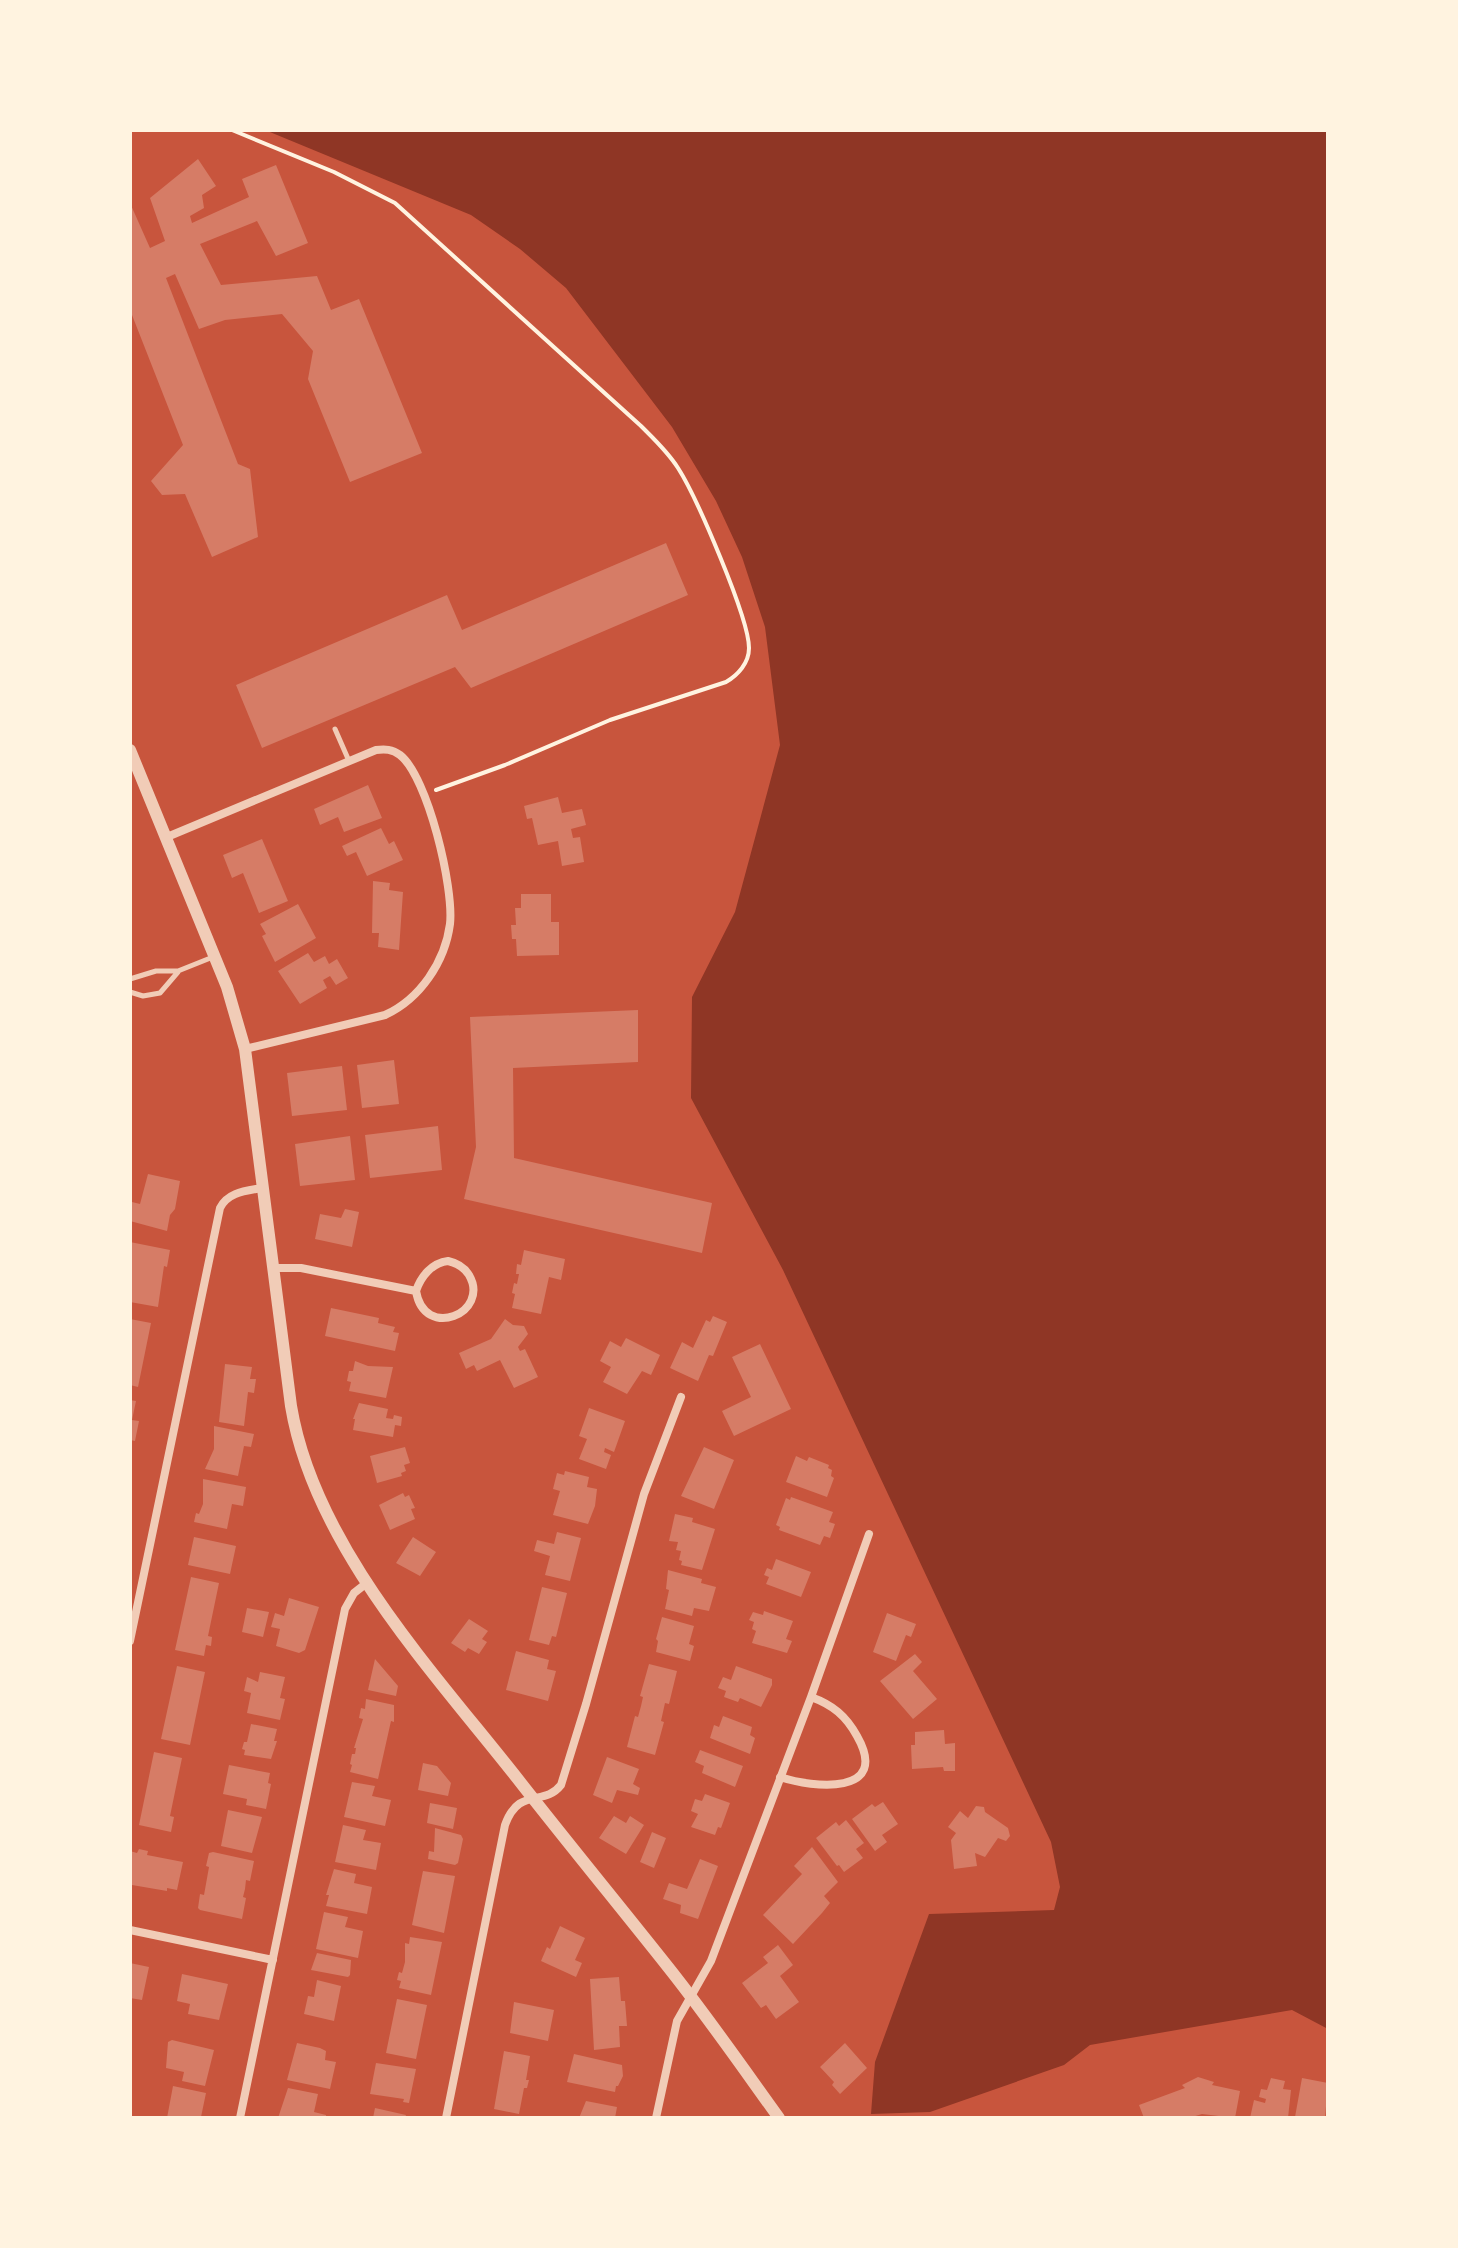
<svg xmlns="http://www.w3.org/2000/svg" width="1458" height="2248" font-family="'Roboto Condensed',sans-serif">
<style>
.water{fill:#8f3625}
.building{fill:#d67c66}
.lines{fill:none;stroke-linecap:round;stroke-linejoin:round}
.path{stroke:#fff3e0;stroke-width:4}
.service{stroke:#f1ccb7;stroke-width:5}
.minor{stroke:#f1ccb7;stroke-width:8}
.tertiary{stroke:#f1ccb7;stroke-width:12}
</style>
<rect width="100%" height="100%" fill="#c8553d"/>
<!-- water -->
<path class="water" d="M265,130H1328V2029L1292,2010L1090,2045L1064,2065L930,2112L871,2114L875,2062L929,1914L1054,1910L1060,1887L1051,1842L783,1270L691,1098L692,997L735,912L780,745L765,627L742,557L716,501L672,427L566,288L520,249L471,215Z"/>
<!-- building -->
<path class="building" d="M198,159L216,186L202,195L204,208L190,216L192,223L249,197L242,179L276,165L308,243L276,256L257,221L200,244L221,285L317,276L331,310L359,299L422,453L350,482L308,379L313,351L282,314L225,320L199,329L175,274L166,278L238,464L250,469L258,537L212,557L185,494L162,495L151,481L183,445L132,315L130,316V203L150,248L165,241L150,198Z
M666,543L688,595L471,688L455,667L262,748L236,685L447,595L462,630Z
M368,785L382,818L344,832L338,817L320,825L314,809Z
M558,797L562,813L582,809L586,825L571,829L573,838L580,837L584,862L562,866L558,841L538,845L532,818L527,819L524,806Z
M381,828L389,844L394,841L403,860L367,876L356,852L347,856L342,846Z
M262,839L288,901L259,913L243,873L232,878L223,855Z
M373,881L390,883L389,890L403,892L399,950L378,947L379,933H372Z
M521,894H551V922H559V955L517,956L516,939H512L511,925H516L515,908H521Z
M298,904L316,938L275,962L262,936L266,934L260,924Z
M308,953L314,962L325,956L329,964L337,959L348,978L336,985L330,976L323,980L327,988L300,1004L278,971Z
M638,1010V1062L513,1068L514,1158L712,1203L702,1253L464,1199L476,1147L470,1017Z
M394,1060L399,1104L362,1108L357,1065Z
M342,1066L347,1110L292,1116L287,1073Z
M438,1126L442,1170L370,1178L365,1135Z
M350,1136L355,1180L300,1186L295,1144Z
M148,1174L180,1181L175,1209L170,1215L167,1231L130,1221L132,1202L140,1204Z
M345,1209L359,1212L352,1247L315,1239L320,1214L341,1218Z
M130,1242L170,1250L167,1267L164,1266L158,1307L130,1302Z
M524,1250L565,1259L561,1280L549,1277L541,1314L512,1308L515,1294L512,1293L514,1283L517,1284L519,1274H516L517,1264L521,1265Z
M331,1308L379,1318L378,1323L395,1327L393,1332L399,1333L395,1351L325,1336Z
M713,1316L727,1322L713,1356L709,1355L698,1381L670,1368L682,1342L693,1348L706,1320L710,1322Z
M130,1319L151,1323L138,1387L130,1385Z
M505,1319L513,1325L524,1326L528,1334L518,1347L520,1351L525,1349L538,1377L514,1388L500,1360L477,1371L474,1365L466,1369L459,1353L491,1339Z
M626,1338L660,1355L651,1375L642,1371L627,1394L603,1382L611,1367L600,1361L610,1341L621,1347Z
M760,1344L791,1409L734,1436L722,1411L751,1397L732,1357Z
M355,1361L368,1366L393,1367L386,1398L349,1391L351,1382L347,1381L349,1371H353Z
M225,1364L252,1367L250,1379H256L254,1393L248,1392L244,1426L219,1422Z
M130,1400L136,1401L132,1420L139,1421L135,1441L130,1440Z
M359,1403L388,1409L386,1418L393,1419L394,1415L402,1417L401,1426L395,1425L393,1437L353,1430L355,1419H353Z
M589,1408L625,1421L614,1452L605,1448L604,1452L611,1455L606,1469L579,1459L587,1439L579,1436Z
M214,1426L254,1434L251,1447L244,1446L238,1476L205,1469L214,1449Z
M405,1447L410,1463L404,1465L406,1471L401,1473L402,1476L377,1483L370,1456Z
M704,1447L734,1460L714,1509L681,1496Z
M796,1456L807,1461L809,1457L829,1465L828,1468L832,1470L831,1476L834,1478L827,1497L786,1482Z
M565,1471L589,1477L587,1487L597,1489L595,1506L588,1524L553,1515L560,1491L553,1489L557,1473L564,1475Z
M203,1479L246,1487L243,1506L232,1504L227,1529L194,1522L196,1513L199,1514L203,1504Z
M403,1493L405,1497L409,1495L415,1508L411,1509L415,1519L390,1530L379,1505Z
M791,1497L833,1512L829,1522L835,1524L830,1538L824,1536L820,1545L779,1530L780,1527L776,1525L786,1498L790,1500Z
M675,1514L693,1518L692,1522L715,1529L702,1570L681,1565L682,1561L679,1560L681,1551L676,1550L678,1542L669,1541Z
M557,1532L581,1538L570,1581L545,1575L550,1556L534,1551L537,1540L554,1544Z
M194,1537L236,1546L230,1574L188,1565Z
M413,1537L436,1552L420,1576L396,1563Z
M776,1559L811,1572L801,1597L766,1584L769,1577L764,1575L767,1568L772,1570Z
M668,1570L702,1579L701,1583L716,1587L709,1611L694,1608L692,1616L665,1609L669,1590L666,1589Z
M191,1577L219,1583L208,1636L212,1637L211,1646L206,1645L204,1656L175,1650Z
M542,1587L567,1593L556,1637L552,1636L549,1645L529,1640Z
M289,1598L319,1607L305,1650L299,1653L276,1646L280,1629L271,1627L275,1613L284,1616Z
M247,1608L269,1612L263,1637L242,1632Z
M764,1611L793,1621L786,1639L792,1641L787,1653L752,1643L756,1631L752,1629L754,1622L749,1620L753,1612L763,1615Z
M887,1613L916,1624L911,1637L906,1635L896,1661L873,1652Z
M662,1617L694,1626L689,1644L694,1646L690,1661L656,1652L658,1641L656,1639Z
M469,1619L488,1631L482,1639L487,1642L479,1654L468,1648L465,1652L451,1643Z
M516,1651L549,1660L547,1669L556,1671L548,1701L506,1690Z
M915,1654L922,1662L913,1671L937,1699L913,1719L880,1681Z
M375,1659L398,1686L396,1696L368,1690Z
M649,1664L677,1671L669,1704L665,1703L661,1721L664,1722L655,1755L627,1747L635,1716L638,1717L641,1706L643,1697L640,1696Z
M177,1666L205,1672L190,1745L161,1739Z
M736,1666L772,1679V1685L761,1707L740,1698L738,1702L724,1697L726,1691L718,1688L723,1677L731,1680Z
M260,1672L285,1677L280,1698L285,1699L280,1720L247,1713L251,1693L244,1691L247,1677L258,1682Z
M366,1699L394,1705V1722L391,1721L378,1779L350,1772L352,1765L350,1764L352,1754H355L356,1748H354L363,1719L359,1718L361,1708L365,1709Z
M723,1716L752,1727L750,1735L755,1738L750,1754L710,1738L714,1725L719,1727Z
M251,1724L277,1729L274,1741H277L271,1759L244,1755L245,1750L242,1749L244,1742H247Z
M944,1730L945,1744L955,1743V1771H944L943,1767L912,1769L911,1745H915V1732Z
M700,1750L743,1766L735,1787L702,1773L704,1766L695,1762Z
M154,1752L182,1758L170,1816L174,1817L171,1832L139,1825Z
M607,1757L639,1769L633,1784L640,1788L638,1795L617,1790L612,1803L593,1795Z
M423,1763L437,1766L451,1783L448,1796L418,1790Z
M229,1765L270,1773L268,1783L271,1784L266,1809L246,1805L247,1799L223,1794Z
M352,1782L375,1786L372,1796L391,1800L385,1826L344,1817Z
M705,1794L730,1803L721,1828L718,1827L715,1835L691,1827L698,1814L691,1811L695,1799L702,1801Z
M883,1802L898,1824L882,1835L887,1842L875,1851L852,1819L872,1804L875,1807Z
M430,1803L457,1808L453,1829L427,1823Z
M976,1806L984,1807L985,1812L1008,1828L1010,1836L1006,1841L998,1838L985,1857L975,1853L977,1866L954,1869L951,1840L956,1833L948,1827L960,1811L968,1818Z
M228,1810L262,1817L252,1853L221,1846Z
M614,1816L626,1823L630,1816L644,1825L626,1854L599,1838Z
M846,1820L864,1843L856,1849L863,1858L844,1872L839,1865L837,1866L816,1838L836,1822L839,1826Z
M343,1825L366,1830L363,1840L381,1843L376,1870L335,1862Z
M435,1828L461,1835L463,1839L458,1863L455,1865L428,1859L429,1851L434,1852Z
M652,1832L666,1838L654,1868L640,1862Z
M812,1847L838,1882L824,1896L830,1903L822,1913L793,1944L763,1915L802,1874L794,1866Z
M139,1849L148,1851L147,1855L183,1862L177,1890L167,1888V1891L132,1885L130,1851L137,1853Z
M213,1852L254,1861L250,1881L246,1880L245,1889L243,1897L246,1898L242,1919L200,1910L198,1908L200,1894L204,1895L209,1867L206,1866L209,1853Z
M700,1859L718,1866L698,1919L680,1913L681,1905L663,1899L669,1883L687,1889Z
M334,1869L356,1874L354,1883L372,1887L367,1914L326,1906L329,1895H326Z
M423,1871L455,1876L444,1933L412,1925Z
M324,1912L348,1917L345,1927L363,1931L358,1958L316,1949Z
M560,1926L585,1938L575,1960L582,1963L576,1977L541,1961L547,1947L550,1949Z
M410,1937L442,1942L431,1995L399,1988L401,1981L397,1980L399,1972L402,1973L405,1962V1943L409,1944Z
M778,1945L793,1965L780,1976L799,2002L776,2019L766,2005L761,2008L742,1983L768,1963L763,1957Z
M317,1953L351,1960L350,1975L348,1977L311,1970Z
M130,1963L149,1967L142,2000L130,1998Z
M182,1974L228,1984L219,2020L188,2014L190,2004L177,2001Z
M619,1977L621,2001H625L627,2026H619L620,2047L594,2050L590,1979Z
M317,1980L341,1986L334,2021L304,2014L308,1996L314,1997Z
M397,1999L427,2005L416,2059L386,2053Z
M514,2002L554,2010L548,2041L510,2033Z
M172,2040L214,2050L205,2086L182,2081L184,2072L166,2068L168,2042Z
M297,2043L320,2048L326,2051L325,2060L336,2062L330,2089L287,2080Z
M845,2043L867,2068L840,2094L832,2085L834,2082L820,2067Z
M504,2051L530,2056L526,2080H529L527,2088H524L519,2114L494,2109Z
M574,2054L622,2065L623,2076L618,2086H616L615,2092L567,2082Z
M376,2063L416,2069L409,2103L403,2102L404,2099L370,2094Z
M1198,2077L1214,2082L1212,2085L1240,2091L1235,2118L1202,2114L1189,2118H1144L1139,2105L1185,2088L1182,2085Z
M1271,2078L1285,2081L1283,2089L1291,2090L1288,2118H1250L1254,2100L1265,2103L1266,2099L1259,2097L1261,2089L1267,2090Z
M1302,2078L1328,2083L1325,2118L1295,2117Z
M173,2086L206,2093L201,2117L167,2118Z
M288,2088L318,2094L314,2112L326,2115V2118H278Z
M586,2101L617,2107L615,2118H579Z
M375,2108L406,2115L405,2118H373Z"/>
<g class="lines">
<!-- path -->
<path class="path" d="M232,130L334,172L395,203L641,426C655,440 668,452 678,468C696,496 749,618 749,648C749,663 738,675 726,682L610,720L505,765L436,790"/>
<!-- service -->
<path class="service" d="M335,729L349,761
M130,979L156,971H178L213,957
M130,992L143,996L160,993L178,972"/>
<!-- minor -->
<path class="minor" d="M167,837L376,750C385,749 392,749 400,755C428,777 454,888 450,924C445,962 420,999 385,1015L245,1049
M448,1261C457,1263 464,1267 469,1275C491,1313 424,1341 416,1291C421,1276 432,1263 448,1261Z
M273,1268H301L416,1291
M130,1641L220,1208C228,1192 246,1191 262,1188
M780,1777C813,1788 891,1796 857,1736C846,1716 833,1705 811,1697
M130,1930L273,1960
M240,2118L345,1609L354,1593L368,1582
M446,2118L505,1825C519,1786 544,1807 561,1785L586,1704L644,1494L681,1397
M656,2118L677,2021L711,1961L811,1697L869,1534"/>
<!-- tertiary -->
<path class="tertiary" d="M130,750L227,987L245,1049L291,1406C314,1545 432,1670 517,1778C567,1842 618,1904 668,1967C707,2016 743,2068 779,2118"/>
</g>
<!-- border -->
<rect width="1458" height="2248" fill="none" stroke="#fff3e0" stroke-width="264"/>
</svg>
